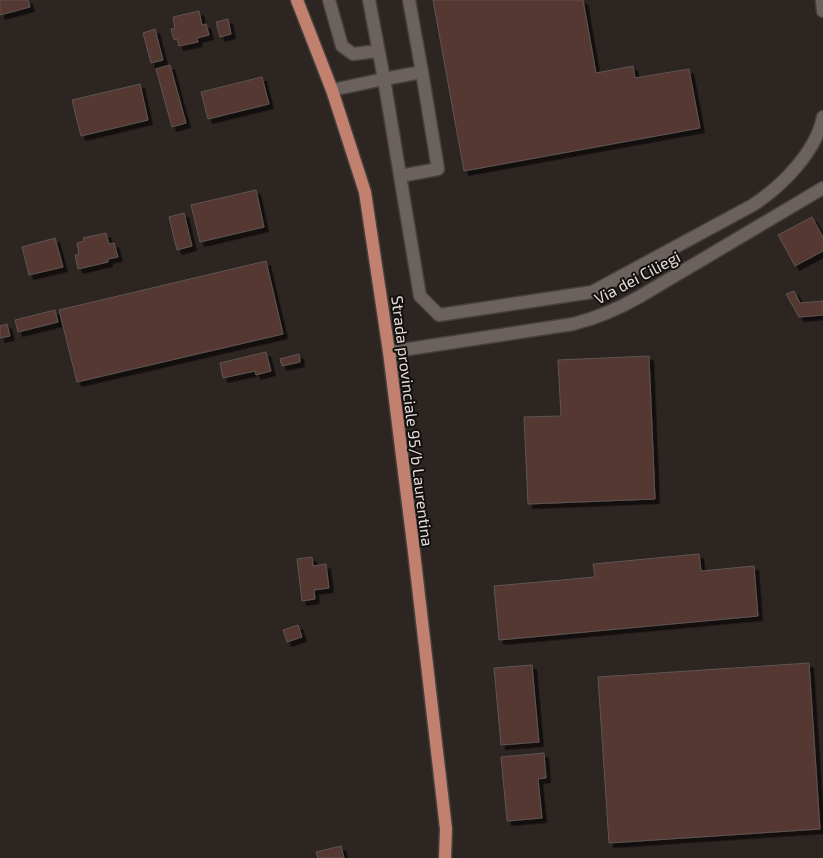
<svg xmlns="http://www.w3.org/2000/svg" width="823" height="858" font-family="'Exo 2',sans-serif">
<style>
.building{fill:#543731;stroke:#5f5553;filter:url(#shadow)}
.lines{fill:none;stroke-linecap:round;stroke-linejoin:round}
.minor-casing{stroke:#46403e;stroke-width:15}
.major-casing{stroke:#46403e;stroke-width:15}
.minor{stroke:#6b625e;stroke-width:12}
.major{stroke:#c1816e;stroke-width:12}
.labels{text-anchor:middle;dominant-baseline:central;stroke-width:4;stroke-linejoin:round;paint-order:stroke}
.street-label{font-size:16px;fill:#e2dddb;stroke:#130f0e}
</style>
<defs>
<filter id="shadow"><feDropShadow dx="4.5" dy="4.5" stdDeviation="0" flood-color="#0009"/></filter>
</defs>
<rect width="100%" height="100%" fill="#2d2522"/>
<!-- building -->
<path class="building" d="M0,0H28L30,7L0,15Z
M433,0H583L596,73L633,66L635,78L689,69L700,128L464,171Z
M199,11L202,25L206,24L209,35L197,38L198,42L179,46L177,39L174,40L171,29L175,28L173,17Z
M228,19L231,34L220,37L216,22Z
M155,29L163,60L151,63L143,33Z
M170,65L186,123L172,127L156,69Z
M262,77L269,104L208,119L201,92Z
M140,84L148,120L81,136L72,100Z
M256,190L264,227L200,242L191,205Z
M184,213L192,246L177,250L169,217Z
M812,217L823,237V251L795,266L778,235Z
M106,233L109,244L114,243L118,257L108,259V262L78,269L75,255L79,254L77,243L84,241L83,238Z
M55,238L63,267L29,275L22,247Z
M266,261L283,334L77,382L59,310Z
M794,291L800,303L823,301V315L799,317L786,294Z
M55,310L58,322L18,332L15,320Z
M7,324L10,336L0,338V326Z
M266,352L271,371L256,375L255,371L223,378L220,363Z
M299,354L300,362L282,366L280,359Z
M649,356L655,499L528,504L524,417L561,416L558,360Z
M699,554L701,571L754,566L758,616L499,640L494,586L595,577L593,564Z
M312,557L313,566L326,564L329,588L314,590L315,599L302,601L297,559Z
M298,625L302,637L287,642L283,630Z
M809,663L820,829L609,843L598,677Z
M532,665L539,742L501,745L494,668Z
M544,753L546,778L538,779L542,818L507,821L501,757Z
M341,846L344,858H318L316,852Z"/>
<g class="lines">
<!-- minor casing -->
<g class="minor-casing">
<path id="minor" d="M329,0L342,46L353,54L378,51
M369,0L384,79L422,72L438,169L400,176
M409,0L422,72
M822,0L823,11
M332,90L384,79L420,296L439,315L592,292L753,205C782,186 816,152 823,117
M389,352L573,324C597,318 618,309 639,297L823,188"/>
</g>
<!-- major casing -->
<g class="major-casing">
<path id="major" d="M297,0L332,90L365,192L389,352L414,552L446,829L445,858"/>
</g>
<!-- minor -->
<use href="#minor" class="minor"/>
<!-- major -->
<use href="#major" class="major"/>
</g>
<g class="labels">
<!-- street labels -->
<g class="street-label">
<text transform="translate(637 277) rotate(-28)">Via dei Ciliegi</text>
<text transform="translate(413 421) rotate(83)">Strada provinciale 95/b Laurentina</text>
</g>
</g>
</svg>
